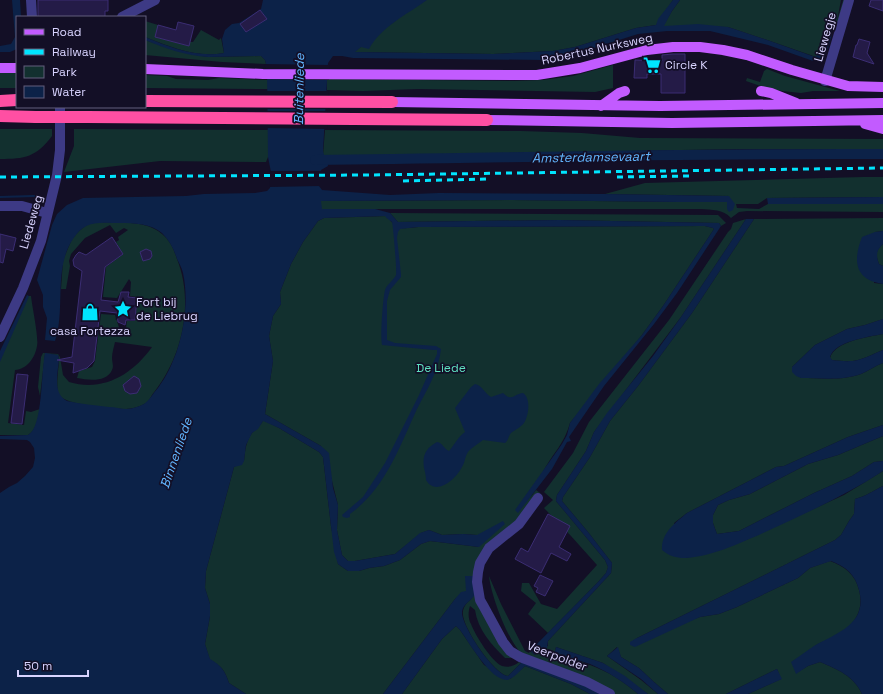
<svg xmlns="http://www.w3.org/2000/svg" width="883" height="694" font-family="'Space Grotesk',sans-serif">
<style>
.green{fill:#12302f}
.water{fill:#0c2248}
.pier{fill:#130f26}
.lines{fill:none;stroke-linecap:round;stroke-linejoin:round}
.canal{stroke:#0c2248;stroke-width:10}
.building{fill:#241b47;stroke:#3b2d73}
.minor{stroke:#3d3a85;stroke-width:10}
.major{stroke:#c25bff;stroke-width:10}
.highway{stroke:#ff4fa3;stroke-width:12}
.rail{stroke:#00e5ff;stroke-width:3;stroke-dasharray:6 5;stroke-linecap:butt}
.highway-bridge{stroke:#ff4fa3;stroke-width:12}
.labels{text-anchor:middle;dominant-baseline:central;stroke-width:3.5;stroke-linejoin:round;paint-order:stroke}
.street-label{font-size:12px;fill:#d9d4ff;stroke:#130f26}
.poi-label{font-size:12px;fill:#d9d4ff;stroke:#130f26;text-anchor:start}
.park-label{font-size:12px;fill:#5fe0c0;stroke:#130f26}
.water-label{font-size:13px;font-style:italic;fill:#62b6ff;stroke:#130f26}
</style>
<rect width="100%" height="100%" fill="#130f26"/>
<!-- green -->
<path class="green" d="M426,0H673L656,25L636,28L575,47L553,51L493,54L354,52L400,17Z
M680,0H841L837,21L843,0H845L837,26L835,24L823,51L816,57L770,41L728,27L663,26L672,11Z
M145,21L158,25L155,37L189,46L190,42H193L201,30L219,40L221,38L224,53C199,58 173,48 150,39L145,37Z
M145,40L174,50L196,55L208,57L261,56L265,60L266,64L222,62L145,55Z
M613,65V88L595,92L418,89L363,91L327,90V79L514,81L543,80L573,76Z
M767,69L785,76L840,91H813L801,93L782,91L769,89L746,81L747,78L760,82L764,71Z
M0,73H17V88H0Z
M145,75L167,76L176,79L208,80L219,78L268,80V89L145,88Z
M0,129H52V136C36,157 25,159 0,159Z
M74,129L268,130V157L266,162L160,161L64,172L74,146Z
M325,130L521,131L582,133L640,138L883,139V149H743L325,156L323,155Z
M863,177H883V197L767,198L758,204H736L737,208L759,209L768,204H883V212L747,211L739,212L731,218C723,209 712,210 701,209H321L320,201L512,200L676,202H728L727,209L729,196L605,194L645,183Z
M390,213L718,215L726,223L721,226L719,223L559,220L398,222Z
M386,216C399,230 398,229 418,227L705,226L713,228L714,229L663,306L642,335L570,423C564,444 554,452 544,470C539,479 535,489 530,498L536,490L540,493L527,510L480,556L481,596L504,646L512,658H505C491,644 478,630 475,610L470,606C468,612 468,619 471,624C475,635 492,662 502,666C509,668 514,666 519,662L521,663L508,676C494,674 460,625 463,611C464,605 468,602 472,598L467,591L455,599L383,694H246L229,683C225,671 222,666 210,660L205,644L210,616V604L205,588L206,571L234,467L244,461C245,451 246,441 252,433C256,428 261,426 263,420L279,428L319,452L323,457L331,526L338,564L348,571H359L369,568L384,566L400,560L421,544L430,541L479,547L477,535L463,534L442,535L429,530L421,533L395,554L355,561H348L342,555L337,530L338,505L331,477L321,446L265,414L273,361L269,336L273,316L281,304L280,292L291,264L303,242L318,221L324,218Z
M883,218V231L875,232L874,283L883,284V319L865,325L847,329L815,345L792,367L801,378C820,378 842,381 861,374C868,371 875,366 883,363V425L848,437L784,466L776,467L687,513L674,523L685,558L720,550L748,539L844,495L883,471V486C873,491 866,496 855,499L854,514L849,521L841,535L835,540L635,639L700,617L719,614L737,607L798,578L810,568L830,561C845,567 855,574 859,590C865,613 852,628 832,638C826,641 817,643 813,648C806,655 802,665 796,673L808,666L820,662C837,669 854,676 862,694H748L781,679L777,669L726,694H668L654,682L639,668L621,657L617,647L607,656L641,680L658,694H648L603,663L556,647L555,652C566,657 579,660 590,665C609,672 623,681 638,694H614L520,652C507,638 491,595 489,576L501,604L525,651L529,653L530,651L535,655L539,648L548,646V641L611,573L612,563L588,532L562,501L563,497L590,457L610,421L638,386L692,313L754,219Z
M746,219L681,317L594,432L586,451L557,495L556,501L605,560L608,567L606,573L599,581L548,633L528,614L536,603L521,591L522,583H529L541,604L557,609L597,565L571,536L544,508L553,500L544,492L573,453L589,422L669,320L728,232L731,229L733,223Z
M101,222C120,223 146,220 162,234C170,240 174,250 177,259C194,302 183,355 155,391C152,394 150,400 146,403C142,406 131,409 126,409C113,409 65,405 59,395C55,388 59,367 59,359L58,355L45,354L40,396L38,387L41,357L43,353L58,354L60,357L63,375L69,382C103,392 132,375 152,347L115,342C114,347 112,352 112,358C112,362 114,366 112,370C106,383 88,380 77,378L79,371L92,367L95,361L101,314L115,315L122,337L125,335L127,321H135L138,297L130,296L131,282L129,279L117,298L103,297L106,267L123,254L116,242L119,240L118,237L128,230L124,228L116,233L110,225L85,238L71,254L69,261L70,266L66,289H61L63,260L72,239L79,231L88,224Z
M883,244V266L879,264C876,256 875,250 883,244Z
M28,296H31C32,306 39,338 37,346C35,358 27,369 15,370L8,423L24,425L26,411L31,412L40,409C38,418 36,431 28,435H0V356Z
M883,334V350C875,353 866,358 858,360C850,362 840,361 832,360L830,358C835,341 868,337 883,334Z
M883,436V461L874,462L852,476L814,493L739,531L717,534L713,523V515L718,505L729,500L750,494L808,464L838,455Z
M456,626L460,630L484,665L510,679L525,666L571,684L590,694H402L442,639Z"/>
<!-- water -->
<path class="water" d="M12,0H20L21,16V17H17V49L10,52H0V46L11,44L15,37Z
M263,0H427C406,15 381,27 369,49L361,47L355,52L493,54L553,51L575,47L636,28L656,25L658,19L673,0H680L672,11L664,26L698,24L728,27L770,41L815,57L823,51L830,34H832C829,45 827,60 813,61L768,45L710,31H667L638,34L578,53L544,60L353,58L342,56H333L328,63L323,151L324,155L327,156L328,166L321,170L319,186L322,190L390,195L439,193L605,194L729,196L735,204L733,210L729,212L727,209V202H676L512,200L321,201L322,209H375L390,213L398,222L559,220L719,223L721,226L677,293L654,324L604,386L569,437L571,441L567,442L552,469L518,513L515,510L562,444L567,435L570,423L599,384L642,335L663,306L714,229L713,228L705,226L418,227L400,229L398,232L397,238L401,274V277L390,290L387,301V340L395,343L436,346L441,349C439,370 427,390 417,409C400,446 385,489 350,514V517L347,518L343,517L342,515L363,497L385,463L419,395L437,354V350H433L382,345C380,336 383,298 385,290C387,284 394,280 396,275C397,270 393,225 392,222C390,220 387,219 385,216L324,218L318,221L303,242L291,264L280,292L281,304L273,316L269,336L273,361L265,414L321,446L329,453L333,488L338,505L337,530L342,555L348,561H355L395,554L420,533L429,530L442,535L463,534L477,535L503,521L505,524L479,547L430,541L421,544L400,560L384,566L369,568L359,571H348L338,564L334,552L323,457L319,452L279,428L263,421L258,429L252,433L246,445L244,461L242,465L234,467L206,571L205,588L210,604V616L205,644L210,659C222,666 225,671 229,683L246,694H0V493L9,487L17,483L25,476L33,467L35,458L34,448L30,442L27,440L0,439V436L28,435C43,428 41,371 45,353L58,355L59,359C58,373 52,393 67,401C81,404 95,405 109,407C115,407 121,409 127,409C132,409 140,406 144,404C149,401 154,392 158,388C180,359 191,309 183,273C182,268 179,263 177,259C174,249 169,240 162,233C149,222 128,223 112,223C95,222 83,223 73,239C53,269 66,309 55,341L45,340L47,318L43,307V295L37,280L52,225L57,214L67,205L83,198L186,196L204,194L255,193L267,191L270,188L271,172L268,157L267,67L265,60L261,56C244,56 226,57 208,57C186,56 165,48 145,40V37C169,47 197,58 224,53L222,39L225,30L232,24L239,23L261,9Z
M32,195H35V197L0,198V196Z
M883,197V204H768L767,198Z
M746,219H754L692,313L638,386L610,421L590,457L563,497L562,501L588,532L612,563L611,573L548,641L547,648H539L535,655L530,651L599,581L606,573L608,567L605,560L556,501L557,495L586,451L594,432L607,413L653,356L681,317Z
M883,231V244C876,250 876,256 879,264L883,266V284C854,280 853,260 862,237L875,232Z
M27,295L29,296L27,301L0,362V351Z
M883,319V334C868,337 835,341 830,357L832,360C840,361 850,362 858,360C866,358 875,353 883,350V363C875,366 868,371 861,374C842,381 820,378 801,378L796,376L792,372V367L815,345L847,329L865,325Z
M475,384C482,385 485,394 491,397L503,393C512,402 514,394 523,393C531,398 529,415 524,423C521,427 515,430 511,433C508,436 509,440 505,443L483,440C478,444 471,448 468,452C465,456 465,463 462,467C456,479 436,497 426,480C426,476 425,472 424,468C422,455 426,448 437,442C443,443 444,449 449,451C455,444 458,437 465,432L455,408L471,387Z
M883,425V436L838,455L808,464L750,494L729,500L718,505L713,515V523L717,534L739,531L814,493L852,476L874,462L883,461V471C845,496 802,515 761,534C738,544 710,557 685,558C676,558 669,556 662,550C661,533 675,523 687,513L776,467L784,466L848,437Z
M883,486V694H862C854,676 837,669 820,662L808,666L796,674L791,662C799,657 806,651 814,646C837,633 868,624 859,590C855,574 846,567 831,561L810,568L798,578L737,607L719,614L700,617L635,647L630,645V642L635,639L835,540L841,535L849,521L854,514L855,499C866,496 873,491 883,486Z
M465,576H473C474,581 476,589 475,594C472,601 463,603 462,612C461,625 494,675 508,676L523,661L590,688L599,694H590L571,684L525,666C521,670 513,679 507,680C490,680 469,642 460,630L456,626L442,639L402,694H383L455,599L461,592L466,591Z
M556,647L603,663L625,676L648,694H638C623,681 608,672 590,664C579,660 566,657 555,652Z
M618,647L621,657L639,668L654,682L668,694H658L641,679L607,656Z
M777,669L782,679L748,694H726Z"/>
<!-- pier -->
<path class="pier" d="M264,64L330,65L329,80L266,79L265,67Z
M266,91H329L328,109H266Z
M266,111H328L327,129L266,128Z
M269,171H323V173H321V186L269,187L270,183Z"/>
<g class="lines">
<!-- canal -->
<path class="canal" d="M315,160C504,158 694,153 883,154"/>
</g>
<!-- building -->
<path class="building" d="M38,0H108V11H105V17H38Z
M871,0H883V11L869,6Z
M260,10L267,19L246,32L240,24Z
M178,22L194,26L189,46L155,37L158,25L176,30Z
M859,39L870,42L867,53L874,64L853,57L856,45H857Z
M673,54H685V93H661V74H647V78H634L635,60L662,61V55Z
M0,234L16,238L13,251L6,249L3,263L0,262Z
M112,237L123,254L105,267L101,300L118,302L121,292H129L128,297L137,298L135,320H126L125,325L118,322L117,313L100,311L94,361L87,368L73,373L74,363L57,360L72,357L82,271L74,266L73,260L76,255L79,252L86,255Z
M146,249L151,251L152,256L150,259L143,261L140,252Z
M17,374L28,375L22,424L11,423Z
M134,376L139,379L141,386L137,393L130,394L125,391L123,385Z
M548,514L570,526L559,547L571,554L567,561L551,553L541,573L515,559L521,548L528,552Z
M540,575L553,581L545,596L536,592L538,588L534,586Z"/>
<g class="lines">
<!-- minor -->
<path class="minor" d="M31,0L32,17
M122,17L155,0
M825,81L849,0
M0,206H22L47,213
M0,337L23,288L41,241L57,175L60,150V107
M538,498L519,524L489,548L480,563L478,572L477,582L480,600L484,607L503,642L510,651L520,657L587,682L610,694"/>
<!-- major -->
<path class="major" d="M0,68H17
M145,69L263,74L537,75L580,68L647,50L673,47H700L723,50L747,55L792,70L848,86L883,87
M761,91L771,93L796,103
M392,102L660,106L883,103
M601,106L619,93L625,91
M487,120L672,123L883,120
M865,124L883,129"/>
<!-- highway -->
<path class="highway" d="M0,101L17,100
M145,101L392,102
M0,116L36,117
M87,117L487,120"/>
<!-- rail -->
<path class="rail" d="M0,177L367,175L883,168
M617,177L691,176
M403,181L491,179"/>
<!-- highway-bridge -->
<path class="highway-bridge" d="M36,117H87"/>
</g>
<!-- icons -->
<defs>
<g id="supermarket-bare" transform="scale(1.38)"><path d="M-6-5.5h2.5l.6 2H6L4.5 2H-2.5L-4.4-4H-6ZM-1.5 3.2a1.3 1.3 0 1 0 .1 0ZM3 3.2a1.3 1.3 0 1 0 .1 0Z" fill="#00e5ff" stroke="#130f26" stroke-width="2.5" paint-order="stroke"/></g>
<g id="sight-bare" transform="scale(1.38)"><path d="M0-6L1.8-2.2L6-1.7L2.9 1.2L3.7 5.4L0 3.3L-3.7 5.4L-2.9 1.2L-6-1.7L-1.8-2.2Z" fill="#00e5ff" stroke="#130f26" stroke-width="2.5" paint-order="stroke"/></g>
<g id="shop-bare" transform="scale(1.38)"><path d="M-5-2.5h2.3a2.7 3.5 0 0 1 5.4 0H5L5.5 6h-11ZM-1.5-2.5h3a1.5 2.3 0 0 0-3 0Z" fill="#00e5ff" stroke="#130f26" stroke-width="2.5" paint-order="stroke"/></g>
</defs>
<g fill-rule="evenodd">
<use href="#supermarket-bare" x="652" y="65"/>
<use href="#sight-bare" x="123" y="309"/>
<use href="#shop-bare" x="90" y="312"/>
</g>
<g class="labels">
<!-- street labels -->
<g class="street-label">
<text transform="translate(825 37) rotate(-74)">Liewegje</text>
<text transform="translate(597 49) rotate(-12)">Robertus Nurksweg</text>
<text transform="translate(31 222) rotate(-74)">Liedeweg</text>
<text transform="translate(557 656) rotate(21)">Veerpolder</text>
</g>
<!-- poi labels -->
<g class="poi-label">
<text x="665" y="65">Circle K</text>
<text x="136" y="302">Fort bij<tspan x="136" dy="14">de Liebrug</tspan></text>
<text x="90" y="331" text-anchor="middle">casa Fortezza</text>
</g>
<!-- park labels -->
<g class="park-label">
<text x="441" y="368">De Liede</text>
</g>
<!-- water labels -->
<g class="water-label">
<text transform="translate(299 89) rotate(-89)">Buitenliede</text>
<text transform="translate(591 157) rotate(-1)">Amsterdamsevaart</text>
<text transform="translate(176 453) rotate(-71)">Binnenliede</text>
</g>
</g>
<!-- legend -->
<rect x="16" y="16" width="130" height="92" fill="#130f26" stroke="#625e7d"/>
<rect x="24" y="29" width="20" height="6" fill="#c25bff" stroke="#625e7d"/>
<text x="52" y="36" font-size="12" fill="#d9d4ff">Road</text>
<rect x="24" y="49" width="20" height="6" fill="#00e5ff" stroke="#625e7d"/>
<text x="52" y="56" font-size="12" fill="#d9d4ff">Railway</text>
<rect x="24" y="66" width="20" height="12" fill="#12302f" stroke="#625e7d"/>
<text x="52" y="76" font-size="12" fill="#d9d4ff">Park</text>
<rect x="24" y="86" width="20" height="12" fill="#0c2248" stroke="#625e7d"/>
<text x="52" y="96" font-size="12" fill="#d9d4ff">Water</text>
<!-- scale -->
<path d="M18 670v6h70v-6" fill="none" stroke="#d9d4ff" stroke-width="2"/>
<text x="24" y="670" font-size="12" fill="#d9d4ff" stroke="#130f26" stroke-width="3" paint-order="stroke">50 m</text>
</svg>
